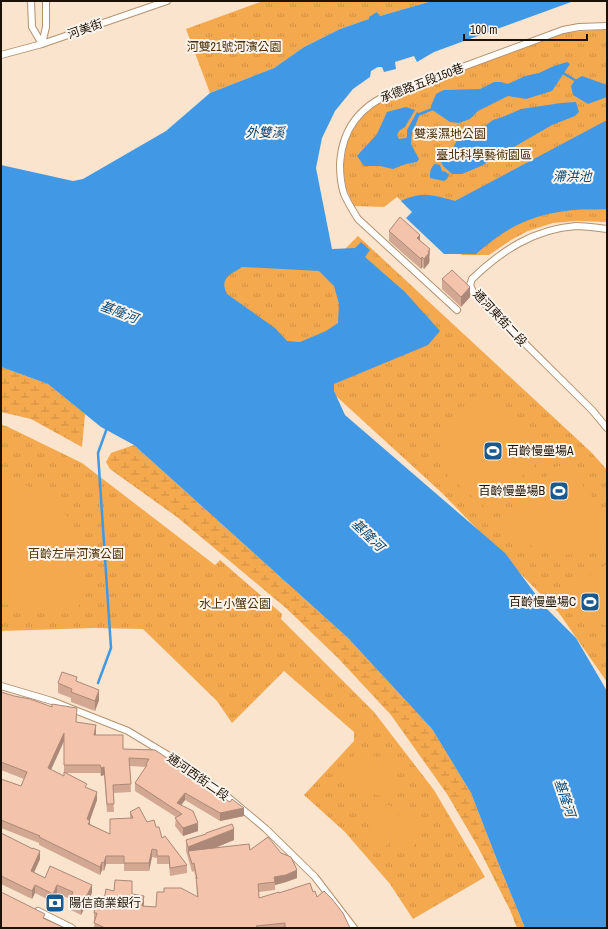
<svg xmlns="http://www.w3.org/2000/svg" width="608" height="929" font-family="'Archivo Narrow','Noto Sans TC',sans-serif">
<style>
.grass{fill:url(#grass-tufts)}
.wetland{fill:url(#wetland-marsh)}
.garden{fill:#f4a94f}
.water{fill:#4199e6;fill-rule:evenodd}
.lines{fill:none;stroke-linecap:round;stroke-linejoin:round}
.stream{stroke:#4199e6;stroke-width:2.5}
.minor-casing{stroke:#b4926e;stroke-width:8}
.minor{stroke:#fff;stroke-width:6}
.wall{fill:#d2a893;fill-rule:evenodd}
.shaded-wall{fill:#ab8878}
.building{fill:#f4c3ab;stroke:#ab8878}
.labels{text-anchor:middle;dominant-baseline:central;stroke-width:4;stroke-linejoin:round;paint-order:stroke}
.street-label{font-size:12px;fill:#1d1104;stroke:#fbf4ec}
.park-label{font-size:12px;fill:#4c2d04;stroke:#fbf4ec}
.poi-label{font-size:12px;fill:#1d1104;stroke:#fbf4ec;text-anchor:start}
.water-label{font-size:13px;font-style:italic;fill:#06497a;stroke:#fbf4ec}
</style>
<defs>
<pattern id="grass-tufts" width="24" height="20" patternUnits="userSpaceOnUse"><rect width="24" height="20" fill="#f4a94f"/><path d="M3 7l-1-3M5 7V3M7 7l1-3M15 17l-1-3M17 17v-4M19 17l1-3" fill="none" stroke="#d19043"/></pattern>
<pattern id="wetland-marsh" width="20" height="14" patternUnits="userSpaceOnUse"><rect width="20" height="14" fill="#f4a94f"/><path d="M1 5h8M5 5V1M11 12h8M15 12V8" fill="none" stroke="#d19043"/></pattern>
</defs>
<rect width="100%" height="100%" fill="#fae4cd"/>
<!-- grass -->
<path class="grass" d="M263,1H432L380,16L377,12L370,19L340,29L304,47L274,68L210,93L186,29Z
M607,29V222L576,221L553,223L528,231L511,240L489,255H462L397,197L384,207L354,206L346,188L343,166L348,138L364,113L383,98L561,33Z
M358,236L591,452L607,470V682L559,613L442,493L218,288L229,273L244,262L336,258Z
M1,425L6,426L82,463L215,565L220,560L282,614L281,619L374,712L434,790L485,877L413,919L390,884L345,832L304,795L354,741V732L284,671L232,723L217,701L143,629L93,628L1,631Z"/>
<!-- wetland -->
<path class="wetland" d="M1,367L48,384L85,414L82,447L31,419L1,412Z
M134,445L348,638L432,729L471,793L497,860L525,928H517L510,910L478,847L447,794L391,715L338,658L286,608L177,517L110,469L106,462L111,453Z"/>
<!-- garden -->
<path class="garden" d="M483,390L543,445L542,459L486,508L448,476L443,456L444,436L451,417Z
M557,466H567L607,515V546C581,560 545,556 520,540C513,536 506,528 499,522Z
M1,479L17,481L46,495L69,518L83,547L86,580L77,614L1,604Z
M607,564V625H604L582,611L565,592Z
M355,750L376,756L367,792L345,787Z
M378,756L400,762L390,798L369,793Z
M377,803L399,808L388,846L366,840Z
M400,809L422,815L412,853L390,847Z"/>
<!-- water -->
<path class="water" d="M432,1H574L434,52L417,62L414,56L395,62L396,69L384,72L382,67H378L371,71L370,77L353,89L335,111L322,138L316,168L332,249L355,248L361,242L370,250L365,257L405,292L440,331L428,345L334,384V391L345,415L505,553L545,607L576,638L607,691V928H525L497,860L471,793L432,729L348,638L134,445L101,427L48,384L1,367V165L73,181L83,179L166,131L210,93L274,68L304,47L340,29L369,19V17L377,12L380,16ZM242,267L319,271L334,286L339,304L338,323L326,331L300,342L287,341L275,328L227,294C219,278 230,275 242,267Z
M567,62L570,64L552,91L526,99L508,96L478,111L470,119L459,123L450,122L431,109V106L436,94L444,90L480,89L494,82H501L508,84L525,76L539,73L554,66Z
M582,76L607,85V97L588,104L573,95L571,86L575,80Z
M576,102L579,112L575,116L552,125L481,166L462,174H452L443,166L441,162L443,157L452,150L460,134L481,129L493,120L505,116L521,109L561,103Z
M406,107L415,110L405,127L399,131L397,135L399,139L406,138L407,137V130L417,112L420,114L412,133L411,144L419,159L417,162L406,164L393,169L380,166H364L357,156L377,134L387,112Z
M607,120V209C596,210 584,209 573,210C533,214 506,227 476,254H444L406,218L412,212L401,201C420,191 435,195 455,201Z
M435,164L440,165L442,171L446,172L449,175L447,179L444,181L430,178C430,172 430,168 435,164Z"/>
<g class="lines">
<!-- stream -->
<path class="stream" d="M561,74L563,73L578,82
M420,114L435,108
M98,683L111,648L98,453L107,428"/>
<!-- minor casing -->
<g class="minor-casing">
<path id="minor" d="M31,1L32,27L42,44
M42,44L46,27V1
M1,55L42,44L167,1
M607,229C597,228 586,226 576,226C534,229 501,251 472,279L470,285L473,292L592,410L607,428
M457,310L358,219C353,211 348,203 344,194C341,185 340,174 340,164C342,129 360,106 392,93L563,30L579,27L607,26
M1,686L52,701L128,731L194,771L211,783L266,829L315,877L354,928
M38,911L72,928"/>
</g>
<!-- minor -->
<use href="#minor" class="minor"/>
</g>
<!-- wall -->
<path class="wall" d="M389,231L420,241L430,260L429,263L424,269L422,267L421,269L389,241Z
M442,279L470,297L461,307L442,289Z
M77,681L99,700L95,711L71,702V698L58,693V683Z
M1,692L76,722L96,733V735L123,749L155,750L194,780L244,816L220,821L185,800L181,805L198,831L183,836L175,826L176,817L135,791V783L146,767L130,766L131,792L113,793L114,812H107L104,775L101,776L100,773H64L87,788L97,800L89,821L90,824L110,834L130,818V812L156,827L162,838L187,865V873L170,876L169,864H157V858L152,857L149,871H124V864H106L104,871L102,870L100,875L39,845V843L1,828V779L21,786L24,779L1,770ZM64,741V776L51,770Z
M1,833L40,859L34,872L45,878L92,893L81,915L69,909V901L70,899L57,893L53,902L35,893L32,899L1,884Z
M186,840H234L214,848L250,850L297,878L286,882L275,885V890L259,892V898L279,893L313,892L317,897L350,928H94L95,921H94V913L103,905L132,894L144,904L143,906L156,907L197,896L196,878L194,871L192,872L186,851Z"/>
<!-- shaded-wall -->
<path class="shaded-wall" d="M420,235V245L417,238Z
M430,249L429,263L424,269V259L428,252Z
M422,257V267L421,269V259Z
M470,287V297L461,307V297Z
M99,690V700L95,711V701Z
M96,725V733L94,743V735Z
M64,733V741L48,776V768Z
M104,767V775L101,776V768Z
M97,792V800L89,823L90,821V829L87,819Z
M185,793V800L177,811V803Z
M244,808V816L220,821V813Z
M198,823V831L183,836V828Z
M234,829V840L191,858L188,851V859V847Z
M152,849V857L149,871V863Z
M40,851V859L31,879V871Z
M106,856V864L104,871V863Z
M102,862V870L100,875V867Z
M297,870V878L286,882L275,885L274,877Z
M35,885V893L32,899V891Z
M57,885V893L53,902V894Z
M92,885V893L81,915V907Z
M144,896V904L142,914V906Z"/>
<!-- building -->
<path class="building" d="M400,217L420,235L417,238L430,249L428,252L429,253L424,259L422,257L421,259L389,231Z
M452,270L470,287L461,297L442,279Z
M62,672L77,677L76,681L99,690L95,701L71,692L72,689L58,683Z
M1,692L14,696L30,699L52,707V704L77,708L76,722L96,725L94,735H123V749L155,750L194,776L192,779L230,802L232,799L244,808L220,813L185,793L177,803L193,811L198,823L183,828L175,818L182,814L135,783L147,765L146,764L149,759L129,758L131,784L113,785L114,804H107L104,767L101,768L100,765H64V733L48,768L64,776V772L87,784L85,787L97,792L87,819L90,821L88,824L110,834V819L133,818L130,812L139,807L147,822L154,820L156,827H159L162,838L165,836L187,865L170,868L169,856H157V850L152,849L149,863H124V856H106L104,863L102,862L100,867L39,837L40,836L1,820V779L21,786L27,772L1,762Z
M232,824L234,829L188,847L186,840L206,834V833Z
M1,833L33,849V848L40,851L31,871L45,878L50,866L92,885L81,907L69,901L73,892L57,885L53,894L35,885L32,891L1,876Z
M268,837L281,853L291,857L297,870L286,875L274,877L275,882L258,884L259,898L279,892V893L310,883L313,892L315,891L317,897L324,891L332,899L343,913L350,928H285V923L256,926L258,928H105L99,925L94,923L97,913H94L96,904L103,905L106,889L114,891L115,880L132,881V894L144,896L142,906L156,907L157,892H164V888H181L198,897L196,877L197,879L194,863L192,864L188,851L249,844L250,850Z
M1,892L45,914L43,918L65,928H1Z"/>
<!-- icons -->
<defs>
<g id="stadium-square" transform="scale(1)"><rect x="-9" y="-9" width="18" height="18" rx="4" fill="#18598f" stroke="#fbf4ec"/><path d="M0-5a6.5 5 0 1 0 0 10a6.5 5 0 1 0 0-10ZM-3.5-1.8h7v3.6h-7Z" fill="#fff"/></g>
<g id="bank-square" transform="scale(1)"><rect x="-9" y="-9" width="18" height="18" rx="4" fill="#18598f" stroke="#fbf4ec"/><path d="M-6-4H6V4H-6ZM0-2.3a2.3 2.3 0 1 0 0 4.6a2.3 2.3 0 1 0 0-4.6Z" fill="#fff"/></g>
</defs>
<g fill-rule="evenodd">
<use href="#stadium-square" x="493" y="451"/>
<use href="#stadium-square" x="559" y="491"/>
<use href="#stadium-square" x="590" y="602"/>
<use href="#bank-square" x="55" y="903"/>
</g>
<g class="labels">
<!-- street labels -->
<g class="street-label">
<text transform="translate(85 29) rotate(-19)">河美街</text>
<text transform="translate(422 83) rotate(-21)">承德路五段150巷</text>
<text transform="translate(500 318) rotate(47)">通河東街二段</text>
<text transform="translate(198 777) rotate(35)">通河西街二段</text>
</g>
<!-- park labels -->
<g class="park-label">
<text x="234" y="47">河雙21號河濱公園</text>
<text x="450" y="134">雙溪濕地公園</text>
<text x="484" y="155">臺北科學藝術園區</text>
<text x="76" y="554">百齡左岸河濱公園</text>
<text x="235" y="604">水上小蟹公園</text>
</g>
<!-- poi labels -->
<g class="poi-label">
<text x="507" y="451">百齡慢壘場A</text>
<text x="545" y="491" text-anchor="end">百齡慢壘場B</text>
<text x="576" y="602" text-anchor="end">百齡慢壘場C</text>
<text x="69" y="903">陽信商業銀行</text>
</g>
<!-- water labels -->
<g class="water-label">
<text x="265" y="132">外雙溪</text>
<text x="572" y="176">滯洪池</text>
<text transform="translate(119 312) rotate(21)">基隆河</text>
<text transform="translate(368 535) rotate(44)">基隆河</text>
<text transform="translate(565 798) rotate(71)">基隆河</text>
</g>
</g>
<!-- border -->
<rect width="608" height="929" fill="none" stroke="#1d1104" stroke-width="4"/>
<!-- scale -->
<path d="M464 34v6h123v-6" fill="none" stroke="#1d1104" stroke-width="2"/>
<text x="470" y="34" font-size="12" fill="#1d1104" stroke="#fbf4ec" stroke-width="3" paint-order="stroke">100 m</text>
</svg>
